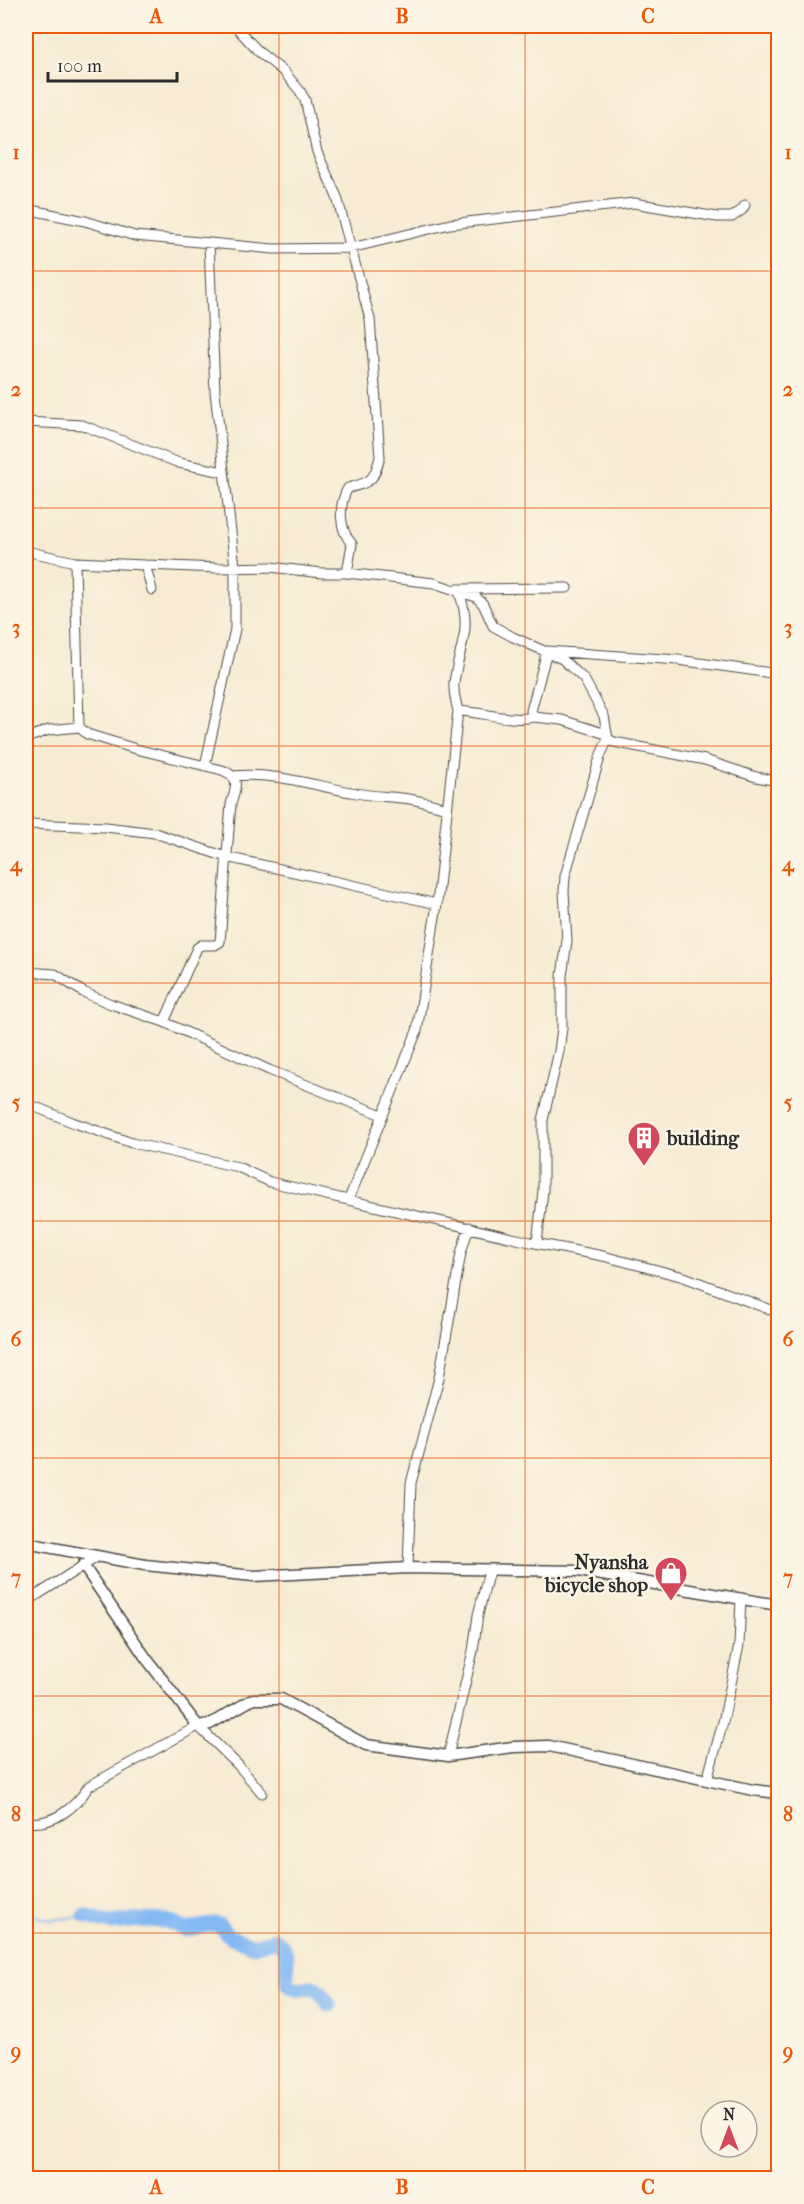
<svg xmlns="http://www.w3.org/2000/svg" width="804" height="2204" font-family="'IM FELL French Canon',serif">
<style>
.lines{fill:none;stroke-linecap:round;stroke-linejoin:round}
.stream{stroke:#84baf3;stroke-width:2}
.river{stroke:#84baf3;stroke-width:15}
.minor-casing{stroke:#4a4844;stroke-width:11}
.tertiary-casing{stroke:#4a4844;stroke-width:13}
.minor{stroke:#fff;stroke-width:9}
.tertiary{stroke:#fff;stroke-width:10}
.grid{fill:none;stroke:#e8590c;stroke-width:1.5;stroke-opacity:0.55}
.labels{text-anchor:middle;dominant-baseline:central;stroke-width:5;stroke-linejoin:round;paint-order:stroke}
.poi-label{font-size:20px;font-weight:bold;fill:#2b2b2b;stroke:#fcf5e5;text-anchor:start}
.neatline{fill:none;stroke:#e8590c;stroke-width:2}
.grid-label{font-size:20px;text-anchor:middle;font-weight:bold;fill:#e8590c}
</style>
<rect width="100%" height="100%" fill="#fcf5e5"/>
<filter id="ink" filterUnits="userSpaceOnUse"><feTurbulence type="fractalNoise" baseFrequency=".0167" numOctaves="2"/><feDisplacementMap in="SourceGraphic" scale="12" xChannelSelector="R" yChannelSelector="G"/><feConvolveMatrix kernelMatrix="1 2 1 2 8 2 1 2 1" color-interpolation-filters="sRGB"/></filter>
<filter id="wash" filterUnits="userSpaceOnUse"><feTurbulence type="fractalNoise" baseFrequency=".008" numOctaves="4" result="noise"/><feDisplacementMap in="SourceGraphic" scale="24" xChannelSelector="R" yChannelSelector="G"/><feGaussianBlur stdDeviation="1.35" result="paint"/><feColorMatrix in="noise" values="0 0 0 0 0 0 0 0 0 0 0 0 0 0 0 0 0 1.4 0 .05"/><feComposite in="paint" operator="in"/></filter>
<g filter="url(#wash)">
<rect width="100%" height="100%" fill="#f7ebd3"/>
<g class="lines">
<!-- stream -->
<path class="stream" d="M26,1914L51,1920L85,1916"/>
<!-- river -->
<path class="river" d="M85,1916L110,1923L141,1920L167,1921L186,1930L214,1924L219,1925L229,1936L254,1946L274,1939C293,1950 284,1966 288,1985L296,1989L314,1987L321,1992L329,2005"/>
</g>
</g>
<g filter="url(#ink)">
<g class="lines">
<!-- minor casing -->
<g class="minor-casing">
<path id="minor" d="M235,26L259,52L284,72L300,91L305,100L317,152L337,197L370,319L380,457C374,481 371,482 348,488C338,505 339,530 352,544L347,573L434,583L476,597L483,604L493,626L513,637L562,659L584,679L604,716L608,739L614,742L705,760L756,777L778,781
M26,209L85,221L135,236L273,249L351,248L450,224L634,203L717,217H732L742,210L745,205
M26,422L82,425L179,463L223,472
M26,551L75,562L145,565
M75,562L79,727L87,734L136,749L222,770C241,777 236,788 231,804L220,942L215,945H201L197,948L164,1022
M152,590L145,565L218,568L270,567L322,573H347
M458,711C484,712 508,722 534,717
M606,734L562,720L534,717L531,711L547,651L678,660L778,674
M26,738L49,730L79,727
M205,766L235,629V567L215,392L209,243
M233,776C273,772 312,785 351,792C368,796 384,796 401,798C416,799 432,804 446,808
M26,824L106,827L155,833L226,857L437,904
M26,972L55,974L83,992L111,1004L164,1022L269,1070L382,1115
M26,1103L72,1122L132,1143L238,1167L270,1182L530,1242L603,1256L684,1277L774,1311L778,1315
M349,1199L417,1031L437,904L458,711C456,702 453,692 454,683C459,644 474,631 458,589L567,588
M537,1243L543,1191V1120L559,1051L562,1028V976L567,941L564,891L565,876L601,754L608,739
M408,1568L411,1483L439,1378L461,1253L469,1227
M26,1602L97,1557
M448,1756L473,1651L478,1615L489,1571
M707,1780L723,1722L739,1645L741,1598
M26,1822C53,1826 75,1808 89,1786L198,1726L238,1765L262,1793"/>
</g>
<!-- tertiary casing -->
<g class="tertiary-casing">
<path id="tertiary" d="M26,1543L145,1565L254,1576L408,1568L579,1571L778,1605
M83,1565L146,1658L198,1726L210,1724L253,1699H281L366,1745L448,1756L513,1747L549,1746L753,1790L778,1793"/>
</g>
<!-- minor -->
<use href="#minor" class="minor"/>
<!-- tertiary -->
<use href="#tertiary" class="tertiary"/>
</g>
</g>
<!-- grid -->
<path class="grid" d="M279,26V2178M525,26V2178M26,271H778M26,508H778M26,746H778M26,983H778M26,1221H778M26,1458H778M26,1696H778M26,1933H778"/>
<!-- icons -->
<defs>
<g id="building-pin" transform="scale(1.725)"><path d="M0 17L-7.5 6A9.5 9.5 0 1 1 7.5 6Z" fill="#d1495b" stroke="#fcf5e5"/><path d="M-4-6H4V6H1V3H-1V6H-4ZM-2.5-4.3h1.7v1.8h-1.7ZM.8-4.3h1.7v1.8H.8ZM-2.5-1h1.7V.8h-1.7ZM.8-1h1.7V.8H.8Z" fill="#fff"/></g>
<g id="shop-pin" transform="scale(1.725)"><path d="M0 17L-7.5 6A9.5 9.5 0 1 1 7.5 6Z" fill="#d1495b" stroke="#fcf5e5"/><path d="M-5-2.5h2.3a2.7 3.5 0 0 1 5.4 0H5L5.5 6h-11ZM-1.5-2.5h3a1.5 2.3 0 0 0-3 0Z" fill="#fff"/></g>
</defs>
<g fill-rule="evenodd">
<use href="#building-pin" x="644" y="1138"/>
<use href="#shop-pin" x="671" y="1573"/>
</g>
<g class="labels">
<!-- poi labels -->
<g class="poi-label">
<text x="667" y="1138">building</text>
<text x="648" y="1562" text-anchor="end">Nyansha<tspan x="648" dy="23">bicycle shop</tspan></text>
</g>
</g>
<!-- margin -->
<rect width="804" height="2204" fill="none" stroke="#fcf5e5" stroke-width="66"/>
<!-- north arrow -->
<g transform="translate(729 2129)"><circle r="28" fill="#fcf5e5" stroke="#a8a49b" stroke-width="1.5"/>
<path d="M0-4.5L10 22L0 15L-10 22Z" fill="#d1495b"/>
<text y="-9" font-size="16" font-weight="bold" text-anchor="middle" fill="#2b2b2b">N</text>
</g>
<!-- scale -->
<path d="M48 72v9h129v-9" fill="none" stroke="#2b2b2b" stroke-width="3"/>
<text x="57" y="72" font-size="18" fill="#2b2b2b" stroke="#fcf5e5" stroke-width="4.5" paint-order="stroke">100 m</text>
<rect x="33" y="33" width="738" height="2138" class="neatline"/>
<g class="grid-label">
<text x="156" y="23">A</text>
<text x="402" y="23">B</text>
<text x="648" y="23">C</text>
<text x="16" y="159">1</text>
<text x="788" y="159">1</text>
<text x="16" y="396">2</text>
<text x="788" y="396">2</text>
<text x="16" y="634">3</text>
<text x="788" y="634">3</text>
<text x="16" y="871">4</text>
<text x="788" y="871">4</text>
<text x="16" y="1109">5</text>
<text x="788" y="1109">5</text>
<text x="16" y="1346">6</text>
<text x="788" y="1346">6</text>
<text x="16" y="1584">7</text>
<text x="788" y="1584">7</text>
<text x="16" y="1821">8</text>
<text x="788" y="1821">8</text>
<text x="16" y="2059">9</text>
<text x="788" y="2059">9</text>
<text x="156" y="2194">A</text>
<text x="402" y="2194">B</text>
<text x="648" y="2194">C</text>
</g>
</svg>
